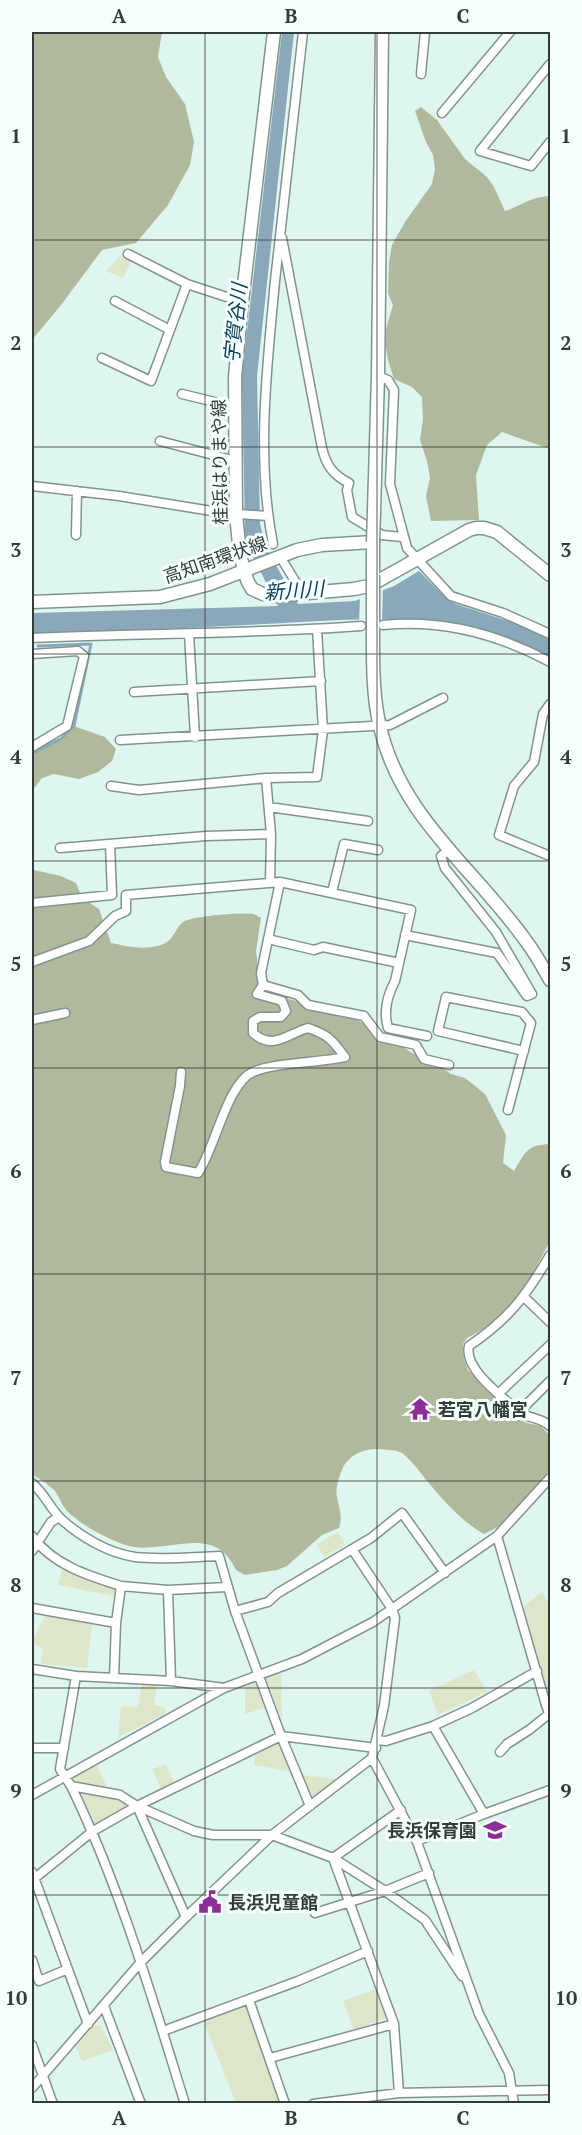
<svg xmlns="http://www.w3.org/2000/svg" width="582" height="2135" font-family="'PT Serif','Noto Sans JP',serif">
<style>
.green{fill:#dde6c8}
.forest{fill:#b0b99c}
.water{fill:#8ba8ba}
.pier{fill:#dff5f0}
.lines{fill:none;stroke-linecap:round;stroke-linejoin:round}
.stream{stroke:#8ba8ba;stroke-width:3}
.minor-casing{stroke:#80948f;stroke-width:11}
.primary-casing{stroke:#80948f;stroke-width:15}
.minor{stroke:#fff;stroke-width:8}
.primary{stroke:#fff;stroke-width:12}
.primary-bridge-casing{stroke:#80948f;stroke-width:15;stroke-linecap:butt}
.primary-bridge{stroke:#fff;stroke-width:12}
.grid{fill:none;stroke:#333c3a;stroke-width:1.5;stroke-opacity:0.55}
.labels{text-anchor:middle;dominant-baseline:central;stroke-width:6;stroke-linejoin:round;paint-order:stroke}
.street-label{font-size:18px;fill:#333c3a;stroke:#f6fffd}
.poi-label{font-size:18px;font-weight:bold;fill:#333c3a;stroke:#f6fffd;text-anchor:start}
.water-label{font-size:20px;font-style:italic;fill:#063e59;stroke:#f6fffd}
.neatline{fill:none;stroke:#333c3a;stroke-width:2}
.grid-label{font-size:20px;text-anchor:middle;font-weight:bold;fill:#333c3a}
</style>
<rect width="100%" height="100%" fill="#dff5f0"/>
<!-- green -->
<path class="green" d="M122,254L132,260L123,278L106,271Z
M338,1532L345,1545L324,1557L317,1544Z
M62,1569L114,1588V1596L58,1585Z
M542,1592L550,1605V1706L523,1607Z
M46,1614L92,1623L87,1668L41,1664L43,1648L32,1643V1641Z
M474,1670L487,1692L438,1715L429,1691Z
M281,1673L282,1721L266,1678Z
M258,1681L267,1707L245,1714V1687Z
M142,1685H157L154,1705L165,1708V1714L118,1737L121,1706L138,1707Z
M279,1741L289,1771L254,1765L256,1753Z
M96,1764L109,1791L77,1786L72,1777Z
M166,1764L174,1783L160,1788L153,1769Z
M303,1775L336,1779V1780L312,1798Z
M80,1791L122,1800L127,1808L96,1825Z
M377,1989L387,2018L354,2030L343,2001Z
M247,2006L281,2103H236L204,2022Z
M101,2025L113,2050L82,2061L76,2047L91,2026Z"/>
<!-- forest -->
<path class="forest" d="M32,32H162L158,57L166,77L185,104L194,142L190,165L168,205L136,243L102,250L61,305L32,340Z
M421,107L437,120L465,159L487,177L494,187L505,211C521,206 532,196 550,196V449L502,432L487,445L476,475L479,520L431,521L426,496L430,478L427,461L420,440L423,419L422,397L412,387L394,379L388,360L384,336L393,305L388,293L389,262L392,245L405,222L432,184L435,169L433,155L426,142L415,111Z
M74,726L105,737L116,749L112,761L98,772L79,779L54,774L42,778L32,791V749L64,736Z
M34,870L61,876L76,883L82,898L99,909L111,943C126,946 141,950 157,946C174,943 174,929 183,922C191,916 243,912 253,914C254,914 261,918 261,918L256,951L258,969L285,998L333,1011L372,1026L412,1053L428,1058L451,1074L465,1078L485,1094L506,1135L503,1163L514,1171C525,1153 526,1145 550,1144V1241L523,1292L499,1321L467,1338L463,1344L464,1359L468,1370L515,1417L527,1423L541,1426L550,1436V1470L529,1498L502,1525L484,1534C461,1521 444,1501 427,1481C419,1471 412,1461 402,1453C398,1451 394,1450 389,1450C371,1447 350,1451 342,1470C339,1477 335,1489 337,1497C339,1509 343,1516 339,1528L322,1535L287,1566L277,1570L245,1575L236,1570C215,1524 173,1552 134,1547C115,1544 83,1526 69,1513C62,1507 60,1497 54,1490C48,1484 39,1479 32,1474V871Z"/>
<!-- water -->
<path class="water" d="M282,32H294L257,376L260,523L265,546L298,604L355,601L394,586L419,571L448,600L456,604L520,625L550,640V658C453,605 352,620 246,625C175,629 103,631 32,634V613L278,606L249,549L245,532L242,375Z"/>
<!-- pier -->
<path class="pier" d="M383,588L382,622H359L360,597Z"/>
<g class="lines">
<!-- stream -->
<path class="stream" d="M32,754L61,739L74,726L91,644L38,646"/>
<!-- minor casing -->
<g class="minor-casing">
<path id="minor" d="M550,64L480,151L531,166L550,142
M421,74L425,32
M442,113L510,32
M282,238L322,448C326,465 333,475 349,483L347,490L352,517L382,535L402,537
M128,254L187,284L242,302
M115,301L170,330
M102,358L151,381L187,284
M378,376L388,380L394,390L390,484L407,548L451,596L503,613L550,634
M182,394L235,407
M160,441L236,461
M32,486L119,496L224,513L268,516
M76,535L77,491
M273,544C256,458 267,367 275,281C284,197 293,114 303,32
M284,563L303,594
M383,625C442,619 498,634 550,662
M189,634L195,737
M32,638C141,633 251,634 361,626
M32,654L78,651L84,656L67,726L32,747
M134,692L321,681
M550,704L543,714L534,762L514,786L499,835L550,856
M120,740L390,725L443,698
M266,778L271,834L270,883
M111,786L139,790L266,778L317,777L323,730L317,629
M269,807L368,821
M60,848L206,836L271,834
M332,892L344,844L378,850
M32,903L112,895L110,844
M405,935L497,953L527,996L532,994L496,932L445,868L441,856L448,851
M268,939L314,950L323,947L399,963
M32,962L89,941L115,916L126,911V895L280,882L411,910L395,981C387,996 383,1011 388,1028L427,1036
M263,985L298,995L308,1005L364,1016L380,1037L416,1045L424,1059L449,1065
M32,1020L65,1013
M181,1072L180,1086L165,1162L166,1167L198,1173C215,1149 227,1083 253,1072C276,1062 318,1063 345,1057C332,1040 329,1035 308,1028C287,1034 273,1051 253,1033V1021L260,1017H281L286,1011L282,1001L257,994L263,985L261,973L280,882
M508,1110L531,1023L522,1012L446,997L438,1031L524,1051
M550,1255C526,1296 509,1319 469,1346C463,1369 503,1397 519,1412C529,1419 541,1417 550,1426
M524,1297L550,1322
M499,1393L550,1345
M519,1412L550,1381
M32,1483C44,1493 50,1508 61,1519C81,1537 108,1553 135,1557C162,1560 192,1557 219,1556L235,1611L281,1736L310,1806
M32,1536C53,1565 89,1576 121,1586
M497,1536L546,1705L550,1716
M32,1551L51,1522L59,1517
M32,1608L116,1623
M235,1611L268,1602L278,1593L371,1538L402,1513L445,1573
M32,1669L76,1676L171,1681L224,1688
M76,1676L60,1769L71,1786L120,1795L137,1806L194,1831L213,1835H272L333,1858L394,2024L399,2093
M114,1678L116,1623L121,1586L168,1590
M171,1681L168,1590L227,1587
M377,1740L386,1741L433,1726L472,1708L537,1671
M32,1748H64
M500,1752L507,1744L529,1730L549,1714
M372,1758L417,1842L479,2014L509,2073L514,2104
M71,1786C120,1887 152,1997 185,2104
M32,1795L224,1688L302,1659L373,1622L497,1536L550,1478
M137,1806L186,1917
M401,1810L333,1858L385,1891L425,1920L462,1976
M484,1814L550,1790
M417,1841L484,1814L433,1726
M32,1872L88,2024
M35,1878L93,1831L137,1806L281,1736L376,1748
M315,1913L385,1891L429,1873
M32,1960L39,1981L68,1969
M249,2000L285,2104
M104,2006L141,2104
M163,2031L298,1981L368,1951
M32,2045L53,2104
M270,2058L394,2024
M32,2088L140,1963L186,1917L272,1835L372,1758L384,1706L395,1618L392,1609L352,1549
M313,2104L399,2093L550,2090"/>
</g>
<!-- primary casing -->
<g class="primary-casing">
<path id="primary" d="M274,32L242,302L235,377L236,514L240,555L247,580L252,589L263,594L273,596L354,589L369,586L469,530L476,528H484L497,532L550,575
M374,511L378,376L382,32
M32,602L160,597L210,584L297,550L322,545L373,542V575
M373,622C373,657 372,694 380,727C401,818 475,869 526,941C535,953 543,967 550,980"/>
</g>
<!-- minor -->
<use href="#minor" class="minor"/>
<!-- primary -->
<use href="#primary" class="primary"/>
<!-- primary-bridge casing -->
<g class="primary-bridge-casing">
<path id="primary-bridge" d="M373,542L374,511
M373,622V575"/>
</g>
<!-- primary-bridge -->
<use href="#primary-bridge" class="primary-bridge"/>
</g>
<!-- grid -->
<path class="grid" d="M205,32V2104M377,32V2104M32,240H550M32,447H550M32,654H550M32,861H550M32,1068H550M32,1274H550M32,1481H550M32,1688H550M32,1895H550"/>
<!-- icons -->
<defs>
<g id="temple-bare" transform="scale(1.8)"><path d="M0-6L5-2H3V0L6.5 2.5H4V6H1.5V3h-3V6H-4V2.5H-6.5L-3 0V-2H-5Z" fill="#8d2e97" stroke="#f6fffd" stroke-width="2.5" paint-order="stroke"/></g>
<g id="school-bare" transform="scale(1.8)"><path d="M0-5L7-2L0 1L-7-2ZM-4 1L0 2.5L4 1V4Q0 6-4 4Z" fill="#8d2e97" stroke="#f6fffd" stroke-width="2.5" paint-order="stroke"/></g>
<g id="civic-bare" transform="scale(1.8)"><path d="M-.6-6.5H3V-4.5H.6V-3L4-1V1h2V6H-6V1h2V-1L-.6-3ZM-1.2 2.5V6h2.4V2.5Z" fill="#8d2e97" stroke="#f6fffd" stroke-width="2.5" paint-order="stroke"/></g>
</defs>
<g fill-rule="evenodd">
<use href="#temple-bare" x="420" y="1409"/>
<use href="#school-bare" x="495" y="1830"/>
<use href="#civic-bare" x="210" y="1902"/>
</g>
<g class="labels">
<!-- street labels -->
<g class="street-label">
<text transform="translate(219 462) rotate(-91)">桂浜はりまや線</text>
<text transform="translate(215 559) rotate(-19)">高知南環状線</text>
</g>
<!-- poi labels -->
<g class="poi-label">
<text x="438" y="1409">若宮八幡宮</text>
<text x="477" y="1830" text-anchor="end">長浜保育園</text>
<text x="228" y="1902">長浜児童館</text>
</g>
<!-- water labels -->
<g class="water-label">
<text transform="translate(235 323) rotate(-84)">宇賀谷川</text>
<text transform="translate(294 590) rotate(-4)">新川川</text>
</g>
</g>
<!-- border -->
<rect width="582" height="2135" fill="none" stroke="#f6fffd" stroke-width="66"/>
<rect x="33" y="33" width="516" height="2069" class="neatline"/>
<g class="grid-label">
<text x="119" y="23">A</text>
<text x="291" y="23">B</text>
<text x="463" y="23">C</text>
<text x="16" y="143">1</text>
<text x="566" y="143">1</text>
<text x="16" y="350">2</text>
<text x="566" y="350">2</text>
<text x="16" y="557">3</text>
<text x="566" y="557">3</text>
<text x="16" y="764">4</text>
<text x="566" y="764">4</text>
<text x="16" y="971">5</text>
<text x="566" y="971">5</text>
<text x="16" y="1178">6</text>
<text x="566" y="1178">6</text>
<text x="16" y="1385">7</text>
<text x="566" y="1385">7</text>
<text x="16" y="1592">8</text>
<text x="566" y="1592">8</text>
<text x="16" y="1798">9</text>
<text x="566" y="1798">9</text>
<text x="16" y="2005">10</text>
<text x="566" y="2005">10</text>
<text x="119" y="2125">A</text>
<text x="291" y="2125">B</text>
<text x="463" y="2125">C</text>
</g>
</svg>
